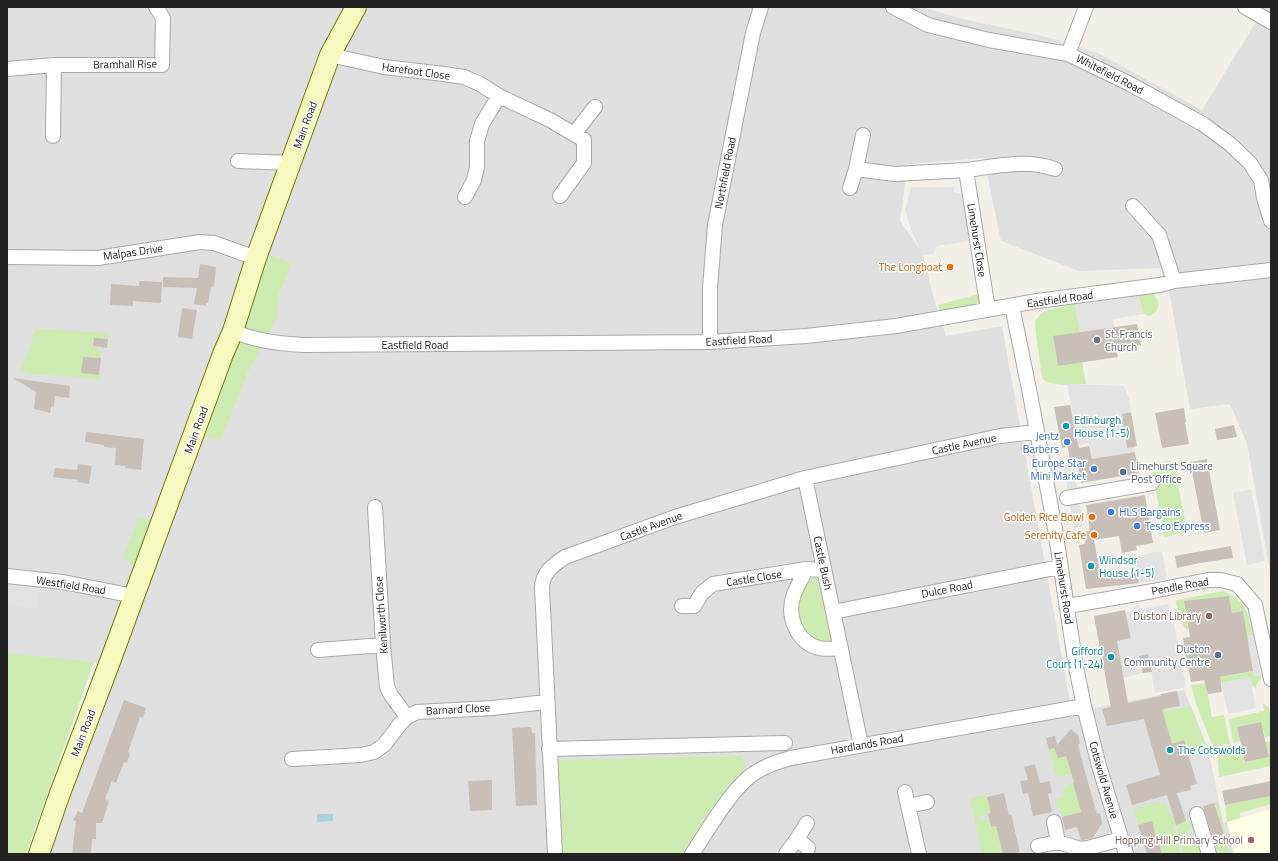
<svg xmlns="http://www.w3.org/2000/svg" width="1278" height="861" font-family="'Titillium Web',sans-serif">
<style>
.residential{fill:#e0dfdf;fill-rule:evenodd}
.education{fill:#ffffe5}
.grass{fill:#cdebb0}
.parking{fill:#e2e2e2}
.water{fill:#aad3df}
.building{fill:#c7bfb8}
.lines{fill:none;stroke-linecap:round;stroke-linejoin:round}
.street-casing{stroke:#a9a9a9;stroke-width:16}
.secondary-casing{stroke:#707d05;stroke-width:22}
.street{stroke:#fff;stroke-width:14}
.secondary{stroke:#f7fabf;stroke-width:20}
.food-dot{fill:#e8710a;stroke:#fff;stroke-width:1.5}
.worship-dot{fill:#6b7280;stroke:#fff;stroke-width:1.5}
.culture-dot{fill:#0f9aa8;stroke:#fff;stroke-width:1.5}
.shop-dot{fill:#3f7fe0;stroke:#fff;stroke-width:1.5}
.service-dot{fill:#5c6f8a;stroke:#fff;stroke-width:1.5}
.education-dot{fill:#8d6e63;stroke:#fff;stroke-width:1.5}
.labels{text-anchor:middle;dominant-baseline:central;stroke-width:3;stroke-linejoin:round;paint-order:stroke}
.street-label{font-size:11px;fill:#222;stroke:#fff}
.food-label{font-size:11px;fill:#c56008;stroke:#fff;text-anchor:end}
.worship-label{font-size:11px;fill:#5b616d;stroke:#fff;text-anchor:start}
.culture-label{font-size:11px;fill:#0d838f;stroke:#fff;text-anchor:start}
.shop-label{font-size:11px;fill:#366cbe;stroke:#fff;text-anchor:end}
.service-label{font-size:11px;fill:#4e5e75;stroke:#fff;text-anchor:start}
.education-label{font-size:11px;fill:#785e54;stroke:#fff;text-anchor:end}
</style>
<rect width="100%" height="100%" fill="#f2efe9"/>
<!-- residential -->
<path class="residential" d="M7,7H922L963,19L1047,37L1098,53L1202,110L1265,7H1271V577L1247,444L1230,404L1190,409L1170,296L1161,268L1079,271L1001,241L984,158L908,164L900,221L923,254L934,299L946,336L1002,326L1070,702L1085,710L1184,690L1208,748L1223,823L1227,822L1234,854H1126L1121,839L1037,854H50L118,666L7,653ZM290,263L288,275L278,297L264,340L248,373L221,440Z"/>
<!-- education -->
<path class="education" d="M1271,809V854H1234L1227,822Z"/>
<!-- grass -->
<path class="grass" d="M268,254L290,263L288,275L278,297L277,316L248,373L221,440L201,435Z
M1152,292L1159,302C1158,309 1157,312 1150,316L1143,314L1138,294Z
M982,293C982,295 983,297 982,299C981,309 949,311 940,312L938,305Z
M1075,304L1080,332L1053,337L1058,366L1082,362L1086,384C1073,384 1052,388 1042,378L1036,335L1035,321L1040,315L1045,311Z
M36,329L108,333V339L94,338L93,346L98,347V351H101V358L83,357L82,373L99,375V379L33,374L21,371Z
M1171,461L1175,466L1186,528L1184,533L1164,537L1151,463Z
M144,518L153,520L136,564H131L123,557L138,519Z
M817,577L832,644L814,641L796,620C799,599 795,586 817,577Z
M1223,591C1245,600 1249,613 1253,635L1247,636L1243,612L1232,613L1229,596L1184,601L1188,629L1185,628L1179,617L1176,602L1177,600Z
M7,653L94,662L26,854H7Z
M1253,671L1254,676L1261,675V679L1257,684L1256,689L1252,686L1250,677L1221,683V687H1219L1218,678Z
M1208,683L1207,690L1212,717L1224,715L1230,744L1213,747L1197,706L1191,685Z
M1263,703L1269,708L1271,718V736L1265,737L1261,722L1237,727L1240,741L1233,743L1229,719L1264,711Z
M1191,706L1208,752L1189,757L1184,741L1172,744L1161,708H1163L1165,712Z
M1271,741V766L1219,777L1217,751L1241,747L1245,762L1269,757L1266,742Z
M1061,747L1056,754L1058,758L1066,755L1072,774L1059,777L1055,774L1051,752H1049V750Z
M742,756L746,769L728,785L681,854H563L557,760Z
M1073,783L1081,812L1062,817L1060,808H1056L1055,800L1065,797L1063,790L1066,785Z
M987,795L991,813L979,816L980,821L995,818V821L990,823L991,827L997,826L1003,854H982L970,798Z
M1271,796V804L1240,813V818L1227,822L1225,805Z
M1157,802L1161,805L1166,804L1170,816L1173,815L1176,825L1186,821L1194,823L1190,830L1181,835L1184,843C1196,840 1200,842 1203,854H1184L1176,825L1173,827L1181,854H1162L1152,821L1138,825L1134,809Z
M1218,802L1228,847L1229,854H1222L1221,851L1215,853L1211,841L1213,838L1224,834L1214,803Z"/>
<!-- parking -->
<path class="parking" d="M911,187H954V192L961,194L967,224L969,241L937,246L933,254L922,255L911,229L905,210Z
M1138,294L1143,314L1113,319L1114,327L1080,332L1075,304Z
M1067,384L1124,386L1129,399L1131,412L1122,414L1127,447L1134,446L1135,452L1092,459L1089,443L1079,445Z
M1073,465L1084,526L1074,528L1064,467Z
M1251,489L1265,561L1247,565L1233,493Z
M1155,552H1162L1167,579L1139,583L1134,557Z
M9,584L40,588L38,609L7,604Z
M1168,604L1171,623H1174L1186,687L1155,693L1148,654L1139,656L1143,673L1123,678L1112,639L1120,641L1131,638L1129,625L1123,626L1127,622L1126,612L1133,610L1132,607L1140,606V609Z
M1253,635L1261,675L1254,676L1247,636Z
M1250,677L1256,708L1228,714L1221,683Z
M1208,752L1218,802L1183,812L1176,790L1183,788L1184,792L1191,790L1190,786L1197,784L1189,757Z"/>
<!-- water -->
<path class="water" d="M317,814H333V821L317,822Z"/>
<!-- building -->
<path class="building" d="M200,264L216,267L214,287L211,286L208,303H206V306L194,304L197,288L163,287V277L198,278Z
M139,281L162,282L161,303L133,301V306L110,305L111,284L139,286Z
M182,308L197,310L192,339L178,337Z
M1137,324L1141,345L1116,349L1118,357L1058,366L1053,336Z
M94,338L108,339L107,348L93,346Z
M83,357L101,358L99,375L81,373Z
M13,378L70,386L69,398L55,396L54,407L51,406L50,413L34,409L36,392Z
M1070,405L1079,448L1089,446L1092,459L1135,452L1139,473L1081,483L1077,458L1070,460L1068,447L1062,448L1054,407Z
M1184,408L1186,422H1185L1189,444L1162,448L1155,413Z
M1131,412L1137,446L1127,448L1122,414Z
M1234,425L1237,437L1217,440L1215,429Z
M86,432L144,439L141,470L125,468V466L115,465L116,448L104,447V445L85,442Z
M1207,459L1220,530L1204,533L1190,462Z
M78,464L92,466L89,484L77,482L78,480L53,477L55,468L77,470Z
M1145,495L1153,543L1136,546L1137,550L1122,553L1119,536L1094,540L1101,577L1137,571L1139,583L1086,589L1079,545L1085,544L1083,532L1090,531L1086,505Z
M1231,546L1233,558L1200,563L1177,568L1175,556Z
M1229,596L1232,613L1243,611L1253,671L1220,677L1222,692L1208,694L1204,680L1191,682L1183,638L1190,637L1184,601Z
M1125,610L1131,638L1117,641L1128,703L1161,696L1160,694L1177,691L1180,706L1162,709L1172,744L1184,740L1197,784L1190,786L1191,790L1177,793L1186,821L1176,825L1167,795L1132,805L1126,785L1160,775L1144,719L1107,726L1102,709L1111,707L1094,616Z
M1148,654L1152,672L1143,673L1139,656Z
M124,700L146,708L143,718L140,717L128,752L130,753L127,763L124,762L116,783L112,781L105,799L109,801L102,823H96V839H92L91,854H72L76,821L73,820L78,811L82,813Z
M1261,722L1269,757L1245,762L1237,727Z
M531,727L532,733H535L537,805L516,806L512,728Z
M1071,729L1078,735L1080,744H1078L1082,761L1097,814L1100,813L1102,823L1093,838L1081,840L1077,827L1065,830L1062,817L1081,812L1073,783L1074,782L1066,756L1058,758L1054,748L1049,750L1046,738L1055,736L1057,745Z
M1035,764L1040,783L1050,781L1052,793L1048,794L1052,812L1033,816L1028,793L1023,794L1020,781L1028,780L1024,767Z
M492,780V810L470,811L468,781Z
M1271,781V796L1225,805L1222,791Z
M1004,793L1009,815L1011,814L1020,852L1012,854H1003L996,826L991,827L988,814L991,813L987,797Z
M1214,803L1224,834L1213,838L1203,806Z
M1152,821L1155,833L1162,854H1147L1138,825Z"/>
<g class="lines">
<!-- street casing -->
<g class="street-casing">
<path id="street" d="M893,7L928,25L989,40L1068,54L1130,84L1203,124L1230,144L1250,163L1261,180L1264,198L1271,221
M1245,7L1271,22
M1068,54L1086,7
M330,55L384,67L444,74L464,77L480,84L499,96L550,120L584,140V163L560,196
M7,69L54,65H162L163,18L156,7
M574,134L595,107
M863,135L856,169L895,174L966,170L988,310
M53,136L54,65
M238,161L291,163
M966,170C996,166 1026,159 1055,169
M850,188L856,169
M465,197L474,180L477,167V141L482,124L499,96
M1133,206L1159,235L1174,281
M7,257L98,258L200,242L214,243L256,258
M1012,306L1030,394L1055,529L1076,667L1084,706L1099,766L1126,854
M233,331C255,341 280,344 304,345L710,342L806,336L896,326L1037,301L1160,285L1174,281L1271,270
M710,342V288L715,225L753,33L761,7
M805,478L861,745
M1067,498L1152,483
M375,507L383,645L387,687L391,695L407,717
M806,569C803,577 797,586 794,594C786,615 796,642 819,648C826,650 834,648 841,648
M7,576L63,582L134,596
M682,606H694L702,593L713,584L806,569L824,570
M1068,606L1153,591L1208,580H1221L1237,584L1255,605L1271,679
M833,612L1060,567
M318,650L383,645
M549,749L785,743
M292,759L361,755L374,752L384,745L400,724L407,717L417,712L493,708L546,702
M905,792L919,854
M908,806L927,802
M1197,814L1209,854
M1054,822L1058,842
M797,839L808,848
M1038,846L1058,842L1080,849L1088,848L1121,839
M555,854L542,588C542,573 553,565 565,557L675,517L805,478L1000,436L1037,432
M692,854C708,830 727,796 749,777C760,768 776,762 791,758L1084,706
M786,854L797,839L807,823"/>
</g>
<!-- secondary casing -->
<g class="secondary-casing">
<path id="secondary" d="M39,854L59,796L108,667L223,354L233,331L256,258L330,55L356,7"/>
</g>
<!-- street -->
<use href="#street" class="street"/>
<!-- secondary -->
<use href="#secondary" class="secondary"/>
</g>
<!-- markers -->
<g class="food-dot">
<circle cx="950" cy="267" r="4"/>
<circle cx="1092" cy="517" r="4"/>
<circle cx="1094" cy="535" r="4"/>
</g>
<circle class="worship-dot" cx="1097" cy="340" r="4"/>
<g class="culture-dot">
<circle cx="1066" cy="426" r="4"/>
<circle cx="1091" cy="566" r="4"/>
<circle cx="1111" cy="657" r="4"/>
<circle cx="1170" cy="750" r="4"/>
</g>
<g class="shop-dot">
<circle cx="1067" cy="442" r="4"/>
<circle cx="1094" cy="469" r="4"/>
<circle cx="1111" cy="512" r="4"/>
<circle cx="1137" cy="526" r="4"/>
</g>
<g class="service-dot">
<circle cx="1123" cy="472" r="4"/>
<circle cx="1218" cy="655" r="4"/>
</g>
<g class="education-dot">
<circle cx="1209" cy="616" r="4"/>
<circle cx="1251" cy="840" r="4"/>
</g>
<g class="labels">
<!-- street labels -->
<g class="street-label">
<text transform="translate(125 64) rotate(-1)">Bramhall Rise</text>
<text transform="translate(416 71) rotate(8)">Harefoot Close</text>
<text transform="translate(1110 74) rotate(27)">Whitefield Road</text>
<text transform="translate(305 125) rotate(-70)">Main Road</text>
<text transform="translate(725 173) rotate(-79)">Northfield Road</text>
<text transform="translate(977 240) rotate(81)">Limehurst Close</text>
<text transform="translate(133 252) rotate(-8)">Malpas Drive</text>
<text transform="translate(1060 299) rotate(-8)">Eastfield Road</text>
<text transform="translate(739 340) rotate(-3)">Eastfield Road</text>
<text x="415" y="345">Eastfield Road</text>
<text transform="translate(196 430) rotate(-70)">Main Road</text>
<text transform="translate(964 444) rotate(-12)">Castle Avenue</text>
<text transform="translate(651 526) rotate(-20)">Castle Avenue</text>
<text transform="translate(823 563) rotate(78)">Castle Bush</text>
<text transform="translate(754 578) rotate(-9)">Castle Close</text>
<text transform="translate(71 585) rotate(9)">Westfield Road</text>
<text transform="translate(1180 586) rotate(-10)">Pendle Road</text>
<text transform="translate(1064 588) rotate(81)">Limehurst Road</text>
<text transform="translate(947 589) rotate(-11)">Dulce Road</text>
<text transform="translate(381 615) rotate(-94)">Kenilworth Close</text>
<text transform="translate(458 709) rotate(-3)">Barnard Close</text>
<text transform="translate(83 733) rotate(-69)">Main Road</text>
<text transform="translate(867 744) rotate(-10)">Hardlands Road</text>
<text transform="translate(1104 780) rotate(74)">Cotswold Avenue</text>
</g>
<!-- food labels -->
<g class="food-label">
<text x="942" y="267">The Longboat</text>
<text x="1084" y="517">Golden Rice Bowl</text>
<text x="1086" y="535">Serenity Cafe</text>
</g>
<!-- worship labels -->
<g class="worship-label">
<text x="1105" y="334">St. Francis<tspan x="1105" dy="13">Church</tspan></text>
</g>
<!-- culture labels -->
<g class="culture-label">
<text x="1074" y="420">Edinburgh<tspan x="1074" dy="13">House (1-5)</tspan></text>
<text x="1099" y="560">Windsor<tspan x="1099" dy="13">House (1-5)</tspan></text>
<text x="1103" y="651" text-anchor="end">Gifford<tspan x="1103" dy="13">Court (1-24)</tspan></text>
<text x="1178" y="750">The Cotswolds</text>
</g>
<!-- shop labels -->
<g class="shop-label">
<text x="1059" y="436">Jentz<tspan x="1059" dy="13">Barbers</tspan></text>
<text x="1086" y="463">Europe Star<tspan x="1086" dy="13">Mini Market</tspan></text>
<text x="1119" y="512" text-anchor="start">HLS Bargains</text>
<text x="1145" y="526" text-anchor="start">Tesco Express</text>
</g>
<!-- service labels -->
<g class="service-label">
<text x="1131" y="466">Limehurst Square<tspan x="1131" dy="13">Post Office</tspan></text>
<text x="1210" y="649" text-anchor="end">Duston<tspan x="1210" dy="13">Community Centre</tspan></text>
</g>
<!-- education labels -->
<g class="education-label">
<text x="1201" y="616">Duston Library</text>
<text x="1243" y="840">Hopping Hill Primary School</text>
</g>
</g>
<!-- border -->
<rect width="1278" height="861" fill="none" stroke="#222222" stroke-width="16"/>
</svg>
